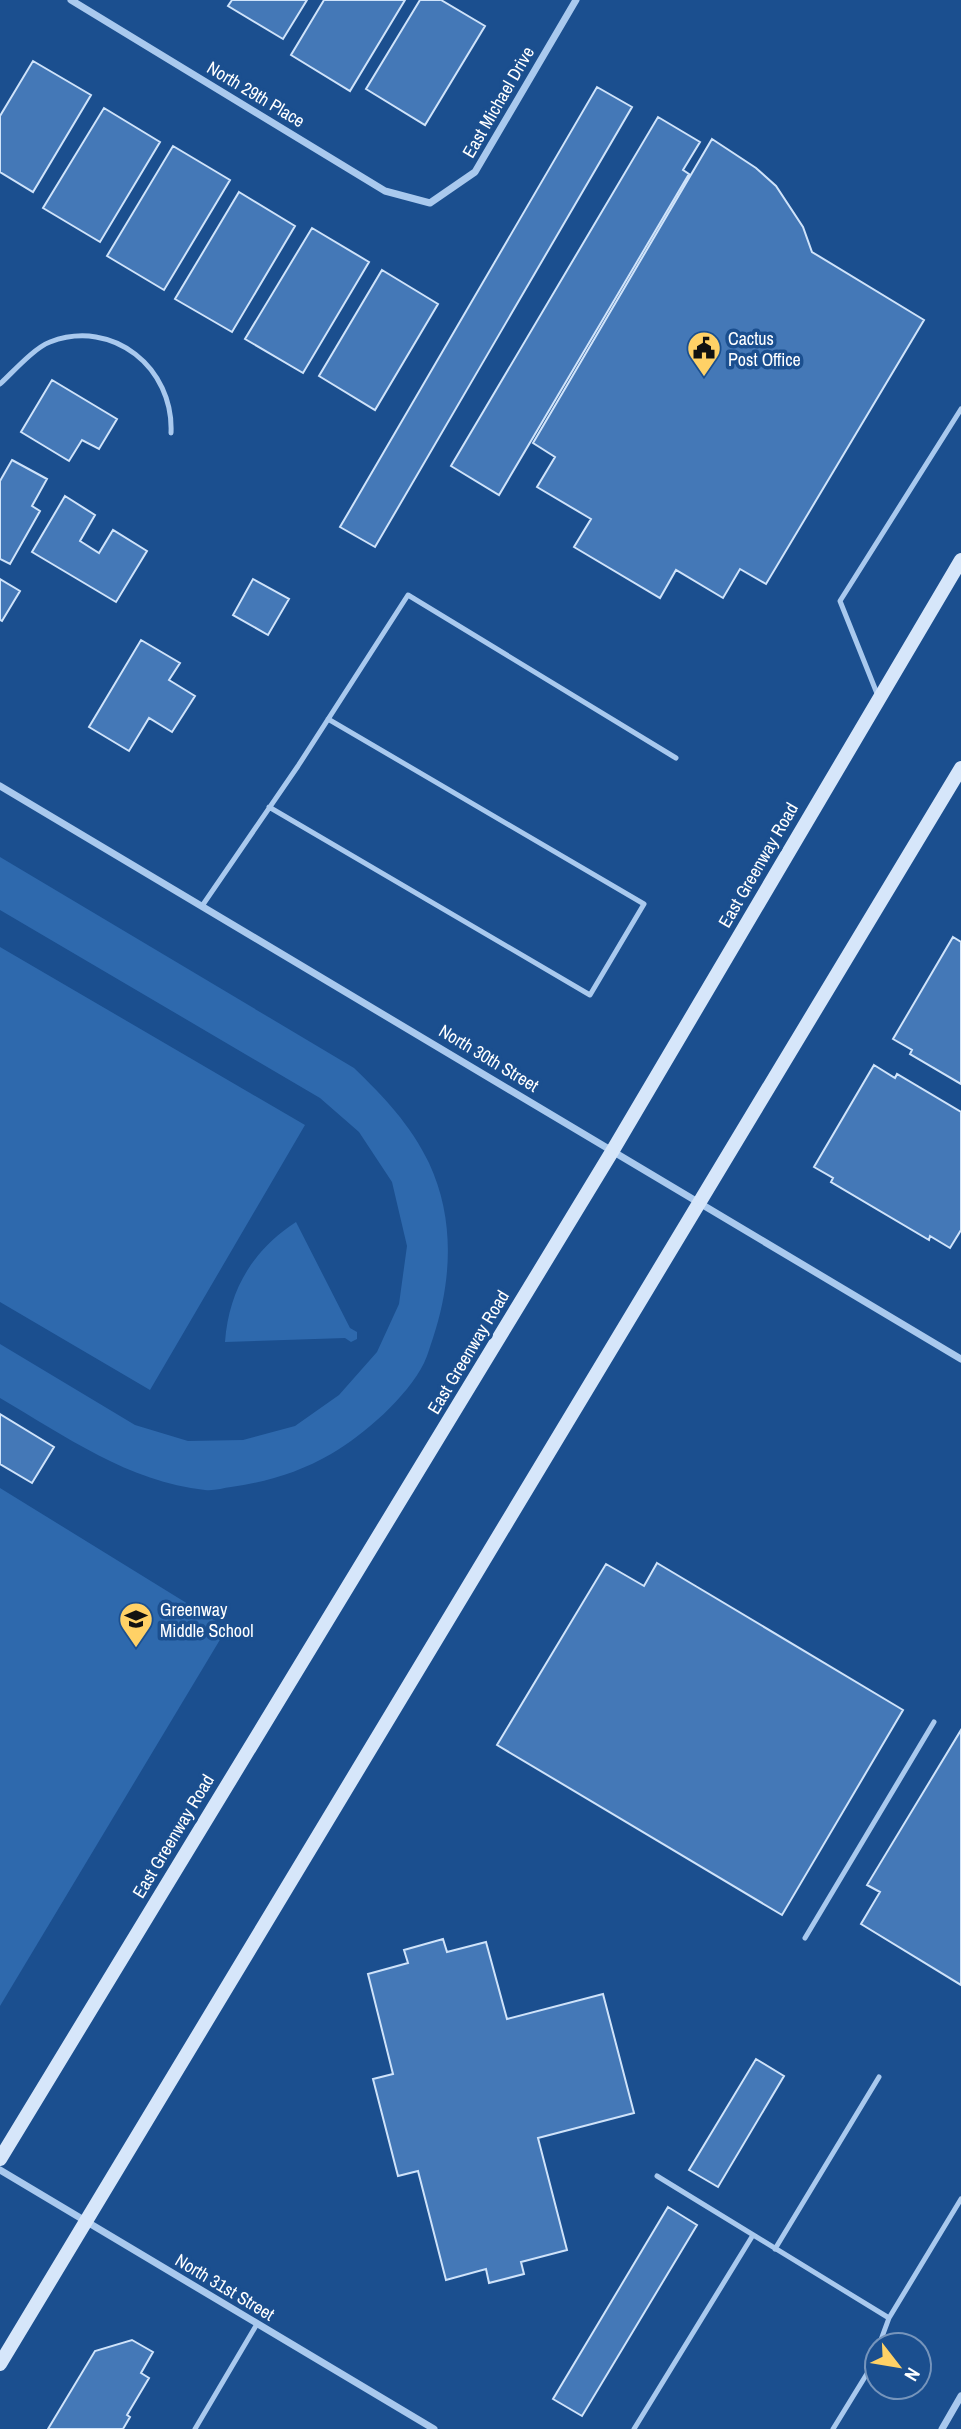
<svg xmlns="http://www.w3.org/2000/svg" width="961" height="2429" font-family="'Archivo Narrow',sans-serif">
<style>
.green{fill:#2e69ad}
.building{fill:#4478b7;stroke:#cfe3fa;stroke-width:2}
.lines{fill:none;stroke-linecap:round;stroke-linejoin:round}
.service{stroke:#a9c9ee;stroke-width:5}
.minor{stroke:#a9c9ee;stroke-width:7}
.secondary{stroke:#d6e6fa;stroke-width:14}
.labels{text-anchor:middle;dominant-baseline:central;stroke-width:7;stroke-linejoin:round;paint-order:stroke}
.street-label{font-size:18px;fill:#fff;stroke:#1b4f8f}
.poi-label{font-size:18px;fill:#fff;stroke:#1b4f8f;text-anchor:start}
</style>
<rect width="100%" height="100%" fill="#1b4f8f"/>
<!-- green -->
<path class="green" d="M0,857L354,1068C383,1096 411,1125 429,1163C455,1219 452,1280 433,1338C430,1346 428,1355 424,1363C407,1397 364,1435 331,1454C300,1472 267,1482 231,1487C223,1488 214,1491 205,1490C129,1482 65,1436 0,1398V1344L135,1425L188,1441L243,1440L295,1426L339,1395L377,1352L399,1304L407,1246L392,1182L359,1132L320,1098L0,910Z
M0,947L305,1125L150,1390L0,1302Z
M296,1222L350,1328L357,1332V1339L351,1342L345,1338L225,1342C229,1290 252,1251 296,1222Z
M0,1488L227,1628L0,2006Z"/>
<!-- building -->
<path class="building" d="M232,0H307L283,39L228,6Z
M324,0H405L350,91L291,55Z
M420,0H441L485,26L425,125L366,89Z
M33,61L91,95L33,192L0,172V116Z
M597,87L632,107L375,547L340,527Z
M104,108L160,142L100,242L43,208Z
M658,117L700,142L683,170L689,174L499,495L451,466Z
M712,139L756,168L776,186L803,227L812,252L924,320L766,584L740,569L723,598L676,570L660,598L574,547L591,519L537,487L555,457L533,443Z
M173,146L230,180L164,290L107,256Z
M239,192L295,226L232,332L175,299Z
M312,228L369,262L303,373L245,339Z
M382,270L438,304L375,410L319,376Z
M52,380L117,419L99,449L82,440L69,461L21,432Z
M12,460L47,479L32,506L40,511L10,564L0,559V481Z
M65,496L95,515L80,541L99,553L113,530L147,551L116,602L32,552Z
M0,579L20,591L2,621L0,620Z
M253,579L289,599L268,635L233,615Z
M141,640L180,663L169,680L195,696L172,732L149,718L129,751L89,727Z
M953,937L961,942V1084L910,1054L912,1050L893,1039Z
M874,1065L895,1078L897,1074L961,1112V1230L950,1248L930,1236L929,1240L831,1182L833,1178L814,1167Z
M0,1414L54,1447L32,1483L0,1464Z
M657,1563L903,1710L782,1915L497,1745L606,1564L644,1586Z
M961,1730V1985L861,1924L880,1892L867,1885Z
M443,1939L447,1952L486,1942L507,2019L603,1994L634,2113L538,2138L567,2250L521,2262L524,2274L489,2283L486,2269L446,2280L418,2171L398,2176L373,2079L393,2074L368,1974L408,1963L404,1950Z
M756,2059L784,2076L718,2187L689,2170Z
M668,2207L697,2225L582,2416L553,2399Z
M132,2340L153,2352L141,2373L149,2378L127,2415L130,2417L123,2429H48L95,2351Z"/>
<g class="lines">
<!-- service -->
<path class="service" d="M0,384C13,372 34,348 50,342C113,318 174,368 171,433
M878,696L840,601L961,409
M269,807L590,995L644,904L328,719
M202,906L298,766L408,595L676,758
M805,1938L934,1722
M657,2176L889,2318L961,2199
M775,2249L879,2077
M879,2345L889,2318
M195,2429L257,2324
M634,2429L753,2235
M833,2429L868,2372L877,2349"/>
<!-- minor -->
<path class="minor" d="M71,0L385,191L430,203L475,172L576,0
M0,786L961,1359
M0,2170L434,2429
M942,2429L961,2396"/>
<!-- secondary -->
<path class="secondary" d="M0,2159L613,1150L961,560
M0,2364L961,768"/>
</g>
<!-- icons -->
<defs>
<g id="civic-pin" transform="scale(1.75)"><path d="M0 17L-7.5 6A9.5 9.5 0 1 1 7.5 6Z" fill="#ffd166" stroke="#1b4f8f"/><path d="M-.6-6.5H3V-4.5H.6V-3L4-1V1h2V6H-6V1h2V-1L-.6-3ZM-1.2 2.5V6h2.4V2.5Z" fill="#111"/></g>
<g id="school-pin" transform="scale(1.75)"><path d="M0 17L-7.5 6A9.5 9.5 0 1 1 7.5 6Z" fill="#ffd166" stroke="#1b4f8f"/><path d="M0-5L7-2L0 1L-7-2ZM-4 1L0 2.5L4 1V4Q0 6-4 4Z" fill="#111"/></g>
</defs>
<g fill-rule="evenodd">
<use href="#civic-pin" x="704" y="348"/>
<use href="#school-pin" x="136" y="1619"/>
</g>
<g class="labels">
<!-- street labels -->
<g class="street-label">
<text transform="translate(256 94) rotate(31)">North 29th Place</text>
<text transform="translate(498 102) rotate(-60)">East Michael Drive</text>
<text transform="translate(758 865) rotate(-60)">East Greenway Road</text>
<text transform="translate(489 1058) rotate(31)">North 30th Street</text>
<text transform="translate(468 1352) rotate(-59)">East Greenway Road</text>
<text transform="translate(173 1836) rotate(-59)">East Greenway Road</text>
<text transform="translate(225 2287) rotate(31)">North 31st Street</text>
</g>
<!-- poi labels -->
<g class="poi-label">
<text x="728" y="338">Cactus<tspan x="728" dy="21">Post Office</tspan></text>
<text x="160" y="1609">Greenway<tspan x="160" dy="21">Middle School</tspan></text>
</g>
</g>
<!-- north arrow -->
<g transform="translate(898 2366) rotate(121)"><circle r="33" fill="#1b4f8f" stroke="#7695bc" stroke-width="2"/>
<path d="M0-5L12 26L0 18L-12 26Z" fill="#ffd166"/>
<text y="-10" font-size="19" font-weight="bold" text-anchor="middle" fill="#ffffff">N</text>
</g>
</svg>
